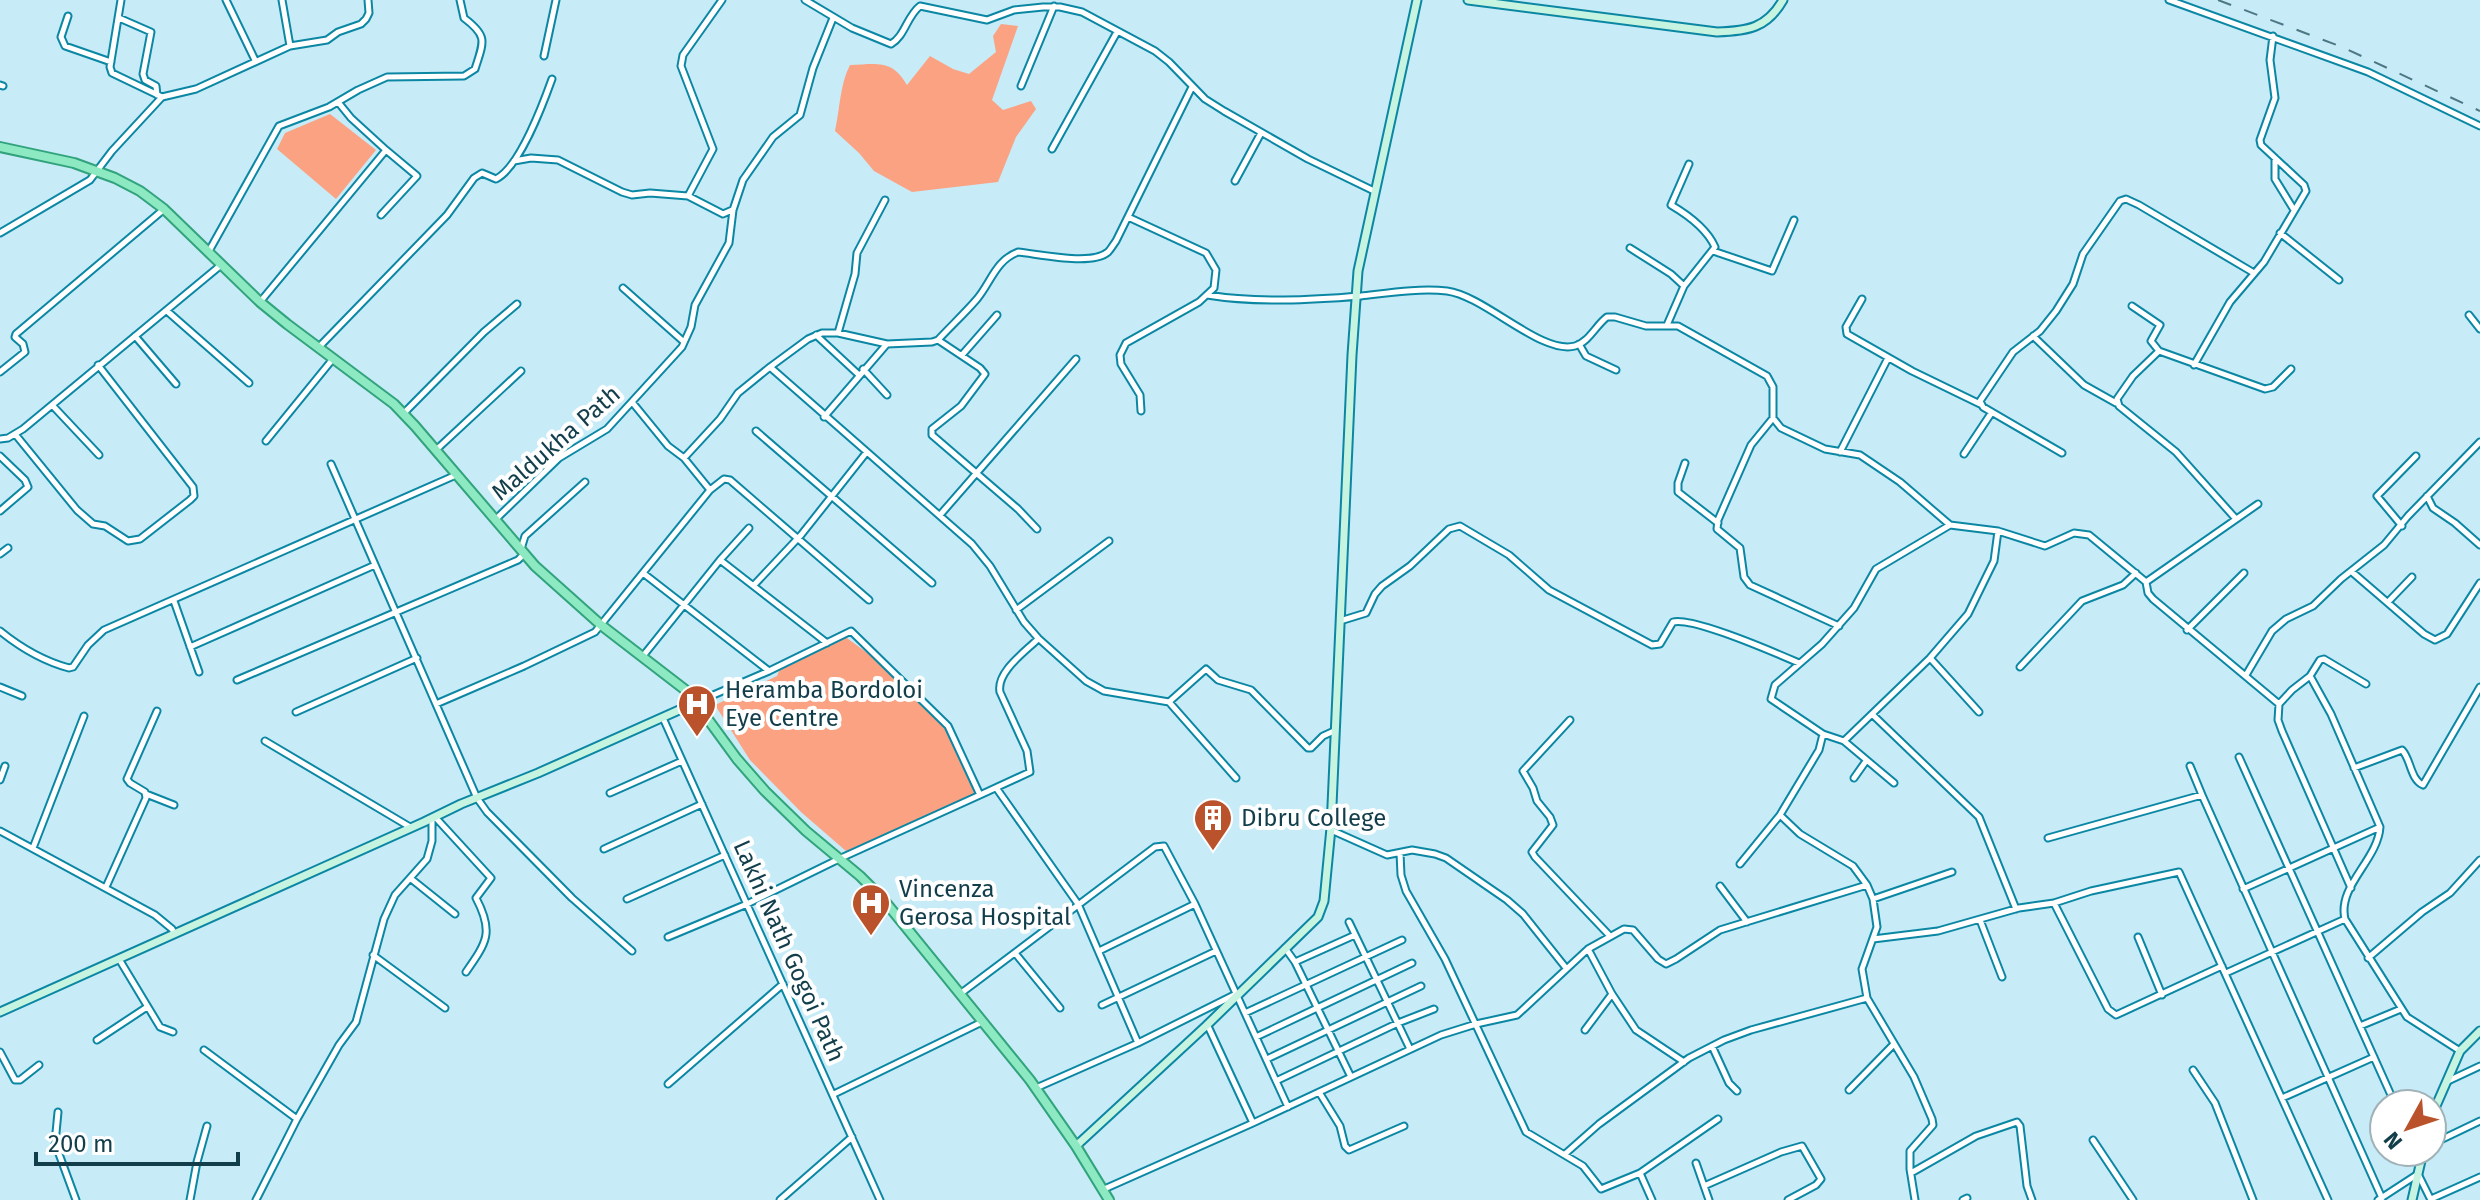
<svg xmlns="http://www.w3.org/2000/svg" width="2480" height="1200" font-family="'Fira Sans',sans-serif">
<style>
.green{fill:#fba283}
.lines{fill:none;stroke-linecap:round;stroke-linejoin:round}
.street-casing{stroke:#0b87a4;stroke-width:9}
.secondary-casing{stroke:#0b87a4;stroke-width:11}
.primary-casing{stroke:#31a37d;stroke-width:12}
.street{stroke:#fff;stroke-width:5}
.secondary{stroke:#c6f4e0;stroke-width:7}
.primary{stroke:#8de9c1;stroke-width:8}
.rail{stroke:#4d7784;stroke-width:2;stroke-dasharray:14 14;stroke-linecap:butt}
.labels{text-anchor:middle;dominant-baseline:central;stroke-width:8;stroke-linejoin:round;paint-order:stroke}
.street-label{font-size:24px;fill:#123e4b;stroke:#fff}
.poi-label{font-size:24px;fill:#123e4b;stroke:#fff;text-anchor:start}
</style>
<rect width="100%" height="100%" fill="#c7ebf7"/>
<!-- green -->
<path class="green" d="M1001,24L1018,26L992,100L1003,110L1031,101L1036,109L1016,137L998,182L912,192L874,171L859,153L835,131C840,108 840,84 850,65C877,64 892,59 907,85L930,56L953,69L969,74L996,52L993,36Z
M330,114L376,150L336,199L277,149L285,133Z
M844,636L873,657L949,730L976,798L846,851L801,812L750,760L715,705L777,676L779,671Z"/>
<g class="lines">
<!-- street casing -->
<g class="street-casing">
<path id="street" d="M226,0L255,60
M282,0L290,46
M805,0L852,28L891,44C905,36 907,16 920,6L987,20L1014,10L1043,7H1060L1082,12L1155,51L1169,62L1205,99L1224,111L1308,159L1374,191
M2169,0L2368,72L2480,126
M68,16L61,37L65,46L111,62
M119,18L151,32L143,74L145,80L156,86L157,95
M544,56L556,0
M0,85L3,86
M1021,86L1054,6
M162,97L196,89L290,46L327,40L338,32L361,24L366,19L369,13L368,0
M1052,149L1117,32
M2275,158V179L2294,210
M514,161L531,158L558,160L622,192L632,195L650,193L688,196L723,214L732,210
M1235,181L1261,133
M688,196L713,149L681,66L683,55L722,0
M381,215L417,176L386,150
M1128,217L1206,253L1216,270L1214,288L1199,302L1126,343L1120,355L1121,364L1140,395L1141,411
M0,233L90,180L112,151L162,97L112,73L110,67L121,0
M2280,233L2339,280
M1630,248L1671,274L1684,286L1667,325
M209,251L279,126L329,107L358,90L387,77L464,76L475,69C484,41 488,36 464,18L460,0
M1713,251L1772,271L1794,220
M1684,286L1715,247C1707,229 1688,215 1671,205L1689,164
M623,288L684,342
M1207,295C1256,303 1311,300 1361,296C1388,293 1419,288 1447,291C1485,296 1541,355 1575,346C1589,342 1596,325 1607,317H1615L1646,326H1678L1767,376L1773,387V418L1781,428L1825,449L1860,455L1900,482L1950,525L1998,531L2045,546L2074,533L2089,535L2146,582L2148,593L2153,599L2279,704L2278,720L2282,731L2351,888
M1862,299L1846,327L1847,334L1912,371L1980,404
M260,302L386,150L351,118L338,102
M2132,306L2160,325L2151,341L2159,351
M167,311L249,383
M2469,315L2480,329
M838,333L855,274L857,253L885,200
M816,335L859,375
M135,336L176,384
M2033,336L2084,385L2116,403
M938,340L980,368L985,374L961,406L932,429V435L1018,509L1037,529
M1579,344L1586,356L1616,370
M318,348L447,215L474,178L482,173L496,179C520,167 543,104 552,79
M962,355L997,315
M2194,365L2230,302L2264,262L2306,191L2304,185L2261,145L2260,140L2275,98L2270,60L2273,36
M770,367L808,339L822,333H838L887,344L932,342L938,340C951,326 965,313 977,299C991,282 996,260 1018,252C1039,254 1092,266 1108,252C1111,249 1113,245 1116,241L1192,87
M863,369L887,395
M0,372L25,352L23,344L15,337L16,334L163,210
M632,402L668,446L684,458L710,490
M52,405L99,455
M404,413L484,332L517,304
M824,417L886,345
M1773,418L1751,445L1718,520L1717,529L1740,548L1744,577L1750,585L1839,626
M756,431L932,583
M15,434L77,510L93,524L105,526L128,541L140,539L190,500L194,496L193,487L98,365
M0,439L8,438L23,429L221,265
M266,441L332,360
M436,450L521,371
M1840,452L1888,358
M2062,453L1983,407L1980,401L2013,352L2040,331L2056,311L2073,284L2083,254L2120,201L2126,199L2139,205L2254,273
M1964,454L1992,412
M0,456L25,480L28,487L0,511
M684,458L720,419L738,393L770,367L972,544L990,566L1024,622L1038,638L1086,681L1104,691L1169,702L1236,778
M1685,463L1678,483V492L1718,523
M331,464L477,798L487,812L572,898L632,951
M2427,496L2433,508L2455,523L2480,545
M940,515L1076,359
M2236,519L2176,452L2119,406L2117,399L2133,376L2159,351L2265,389L2273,387L2291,369
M495,520L559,458L607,429L682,347L691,327L695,305L729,243L733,210L743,180L773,137L800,115L813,68L833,18
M2402,526L2377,496L2416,456
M521,549L525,536L585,482
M0,554L8,548
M720,560L827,643
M2352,572L2424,634L2435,640L2447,634L2480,583
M643,573L769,671
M2146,582L2258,504
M754,585L801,535L866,453
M174,601L199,672
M2388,602L2412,577
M1016,610L1109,541
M1340,621L1366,613L1375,594L1382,586L1410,566L1449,529L1460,526L1509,555L1549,590L1652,645L1660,644L1673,622C1693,617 1776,653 1799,663
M2187,630L2244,573
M0,631C21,648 43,661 69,668L73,667L88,645L104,630L456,475
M190,647L375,565
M643,656L720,560L749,528
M1930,658L1979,712
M2020,667L2082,601L2123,585L2136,573
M2246,675L2272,631L2286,619L2313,606L2341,579L2384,545L2408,516L2480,442
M2310,676L2320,660L2324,659L2366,684
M237,680L518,560L524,554
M0,687L22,696
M1169,702L1206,669L1218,680L1251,690L1308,748H1311L1323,736L1334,731
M436,704L524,666L595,632L710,490L724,479L730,480L869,600
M2279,704L2292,690L2310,676L2331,714L2380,827C2378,860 2337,886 2345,919
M296,712L417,658
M1873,715L1979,817L2016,909
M663,718L880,1200
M1570,720L1523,771L1533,788L1537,801L1550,817L1553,825L1532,852L1535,857L1609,935
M1823,734L1844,741L1894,783
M265,741L410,827
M1844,741L1930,658L1968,614L1994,561L1998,531
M2239,757L2395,1104
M2190,766L2202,795
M2354,768L2402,750C2411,759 2410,779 2423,785L2480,687
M1854,778L1866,761
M0,780L5,766
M997,789L1078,904L1138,1043
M610,793L682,761
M146,794L174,805
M980,795L1030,772L1027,751L1000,692C996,672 1025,652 1038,639
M435,817L491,878L476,898C494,932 487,942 466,972
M1331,830L1387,855L1412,850L1435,854L1446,858L1507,900L1523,914L1566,968
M0,831L155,915L172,929L175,934
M2048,838L2202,795L2382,1198
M33,848L84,716
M604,849L702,804
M1400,853L1401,875L1406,891L1445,959L1526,1132L1583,1166L1601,1189L1640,1173L1652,1200
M1740,864L1780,815
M410,878L455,914
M1720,886L1747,922
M106,887L146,798L145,792L130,783L127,779L157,711
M2243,889L2380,827
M627,899L725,855
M1873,899L1952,872
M2054,903L2108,1009L2116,1015L2222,966
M1980,920L2002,977
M1349,922L1410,1049
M668,937L747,904L841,858L980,795L948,726L851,631L769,671L697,702
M2138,937L2162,995
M1873,939L1938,931L2019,908L2054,903L2091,891L2179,872L2328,1200
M1285,948L1295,962L1351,1077
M1588,949L1612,994L1636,1030L1684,1062
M1099,951L1195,904
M1015,953L1060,1008
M373,955L445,1008
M2368,958L2422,912L2450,893L2480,860
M119,959L160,1027L173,1032
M1295,962L1355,935
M2226,973L2345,919L2407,1017L2460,1051
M960,994L1155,847L1164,846L1195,904L1288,1107
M1102,1005L1216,951
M1245,1013L1402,940
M1207,1024L1253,1123
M2360,1026L2401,1009
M1585,1030L1612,994
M1256,1037L1412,963
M97,1040L147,1007
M1712,1046L1729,1083L1737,1091
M204,1050L297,1119
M0,1052L15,1080H20L39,1065
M1267,1059L1421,986
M2193,1070L2215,1103L2253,1200
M1276,1081L1398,1023L1434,1009
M2448,1081L2480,1066
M668,1084L783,984
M1036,1088L1138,1043L1236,994
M1849,1090L1893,1045
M1319,1092L1340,1126L1345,1146L1349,1150L1404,1126
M834,1094L982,1022
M2282,1098L2374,1057
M58,1112L55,1143L76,1200
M2093,1140L2133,1200
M2432,1144L2480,1121
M1565,1154L1599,1124L1689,1058L1724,1040L1751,1030L1867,998
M1696,1163L1709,1200
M1640,1173L1718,1119
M1911,1173L1976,1136L2017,1122L2020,1126L2027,1186L2032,1200
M1704,1186L1781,1152L1802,1146L1821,1179L1816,1185L1788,1200
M1102,1190L1253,1123L1441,1035L1476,1024L1517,1015L1588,949L1624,929L1633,930L1658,959L1666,964L1676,959L1720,930L1867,885
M2431,1199L2480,1177
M190,1200L197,1162L207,1126
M256,1200L297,1119L339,1045L356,1022L384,919L395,895L427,859L432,841V818
M780,1200L852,1137
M1915,1200L1910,1169V1151L1933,1125L1932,1119L1914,1077L1867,998L1862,969L1877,927L1873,899L1867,885L1853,866L1800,834L1780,815L1819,750L1823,734L1771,699L1775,685L1822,644L1854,608L1876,569L1950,525
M1963,1200L1967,1198
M2378,1200L2418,1174L2431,1200"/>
</g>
<!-- secondary casing -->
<g class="secondary-casing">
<path id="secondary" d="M1468,0L1717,32C1748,31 1767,28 1783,0
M0,1012L424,822L461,804L538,773L697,702
M2432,1115L2460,1051L2480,1031
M1076,1146L1207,1025L1318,917L1324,901L1331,828L1352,355L1358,271L1417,0
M2412,1200L2423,1152"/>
</g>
<!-- primary casing -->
<g class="primary-casing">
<path id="primary" d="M0,147L74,163L115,178L140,191L164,209L260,302L287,324L394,404L415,426L535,566L601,625L688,692L737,759L765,791L806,831L860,876L883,899L1030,1080L1076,1146L1109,1200"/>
</g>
<!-- street -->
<use href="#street" class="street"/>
<!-- secondary -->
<use href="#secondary" class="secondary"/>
<!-- primary -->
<use href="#primary" class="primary"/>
<!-- rail -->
<path class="rail" d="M2218,0L2342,47L2480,111"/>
</g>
<!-- icons -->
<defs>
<g id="hospital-pin" transform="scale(2)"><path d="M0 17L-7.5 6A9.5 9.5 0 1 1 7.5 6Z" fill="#ba532c" stroke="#fff"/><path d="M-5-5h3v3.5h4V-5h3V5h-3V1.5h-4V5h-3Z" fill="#fff"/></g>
<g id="building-pin" transform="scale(2)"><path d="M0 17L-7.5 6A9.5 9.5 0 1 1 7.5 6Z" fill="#ba532c" stroke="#fff"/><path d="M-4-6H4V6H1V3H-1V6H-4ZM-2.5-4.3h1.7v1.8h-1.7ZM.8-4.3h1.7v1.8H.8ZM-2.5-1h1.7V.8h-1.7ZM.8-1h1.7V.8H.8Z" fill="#fff"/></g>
</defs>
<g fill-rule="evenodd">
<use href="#hospital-pin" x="697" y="704"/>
<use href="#building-pin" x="1213" y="818"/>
<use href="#hospital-pin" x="871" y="903"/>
</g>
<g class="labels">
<!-- street labels -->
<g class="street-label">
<text transform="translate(556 443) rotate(-41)">Maldukha Path</text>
<text transform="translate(789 951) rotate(66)">Lakhi Nath Gogoi Path</text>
</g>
<!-- poi labels -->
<g class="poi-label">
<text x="725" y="690">Heramba Bordoloi<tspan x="725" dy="28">Eye Centre</tspan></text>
<text x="1241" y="818">Dibru College</text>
<text x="899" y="889">Vincenza<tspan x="899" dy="28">Gerosa Hospital</tspan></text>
</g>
</g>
<!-- north arrow -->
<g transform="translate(2408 1128) rotate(230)"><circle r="38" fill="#ffffff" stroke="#a0b2b7" stroke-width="2"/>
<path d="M0-6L14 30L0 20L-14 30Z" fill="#ba532c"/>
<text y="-12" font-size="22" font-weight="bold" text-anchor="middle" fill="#123e4b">N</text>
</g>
<!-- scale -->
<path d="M36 1152v12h202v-12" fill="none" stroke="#123e4b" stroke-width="4"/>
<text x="48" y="1152" font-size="24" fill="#123e4b" stroke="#ffffff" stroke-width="6" paint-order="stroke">200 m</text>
</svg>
